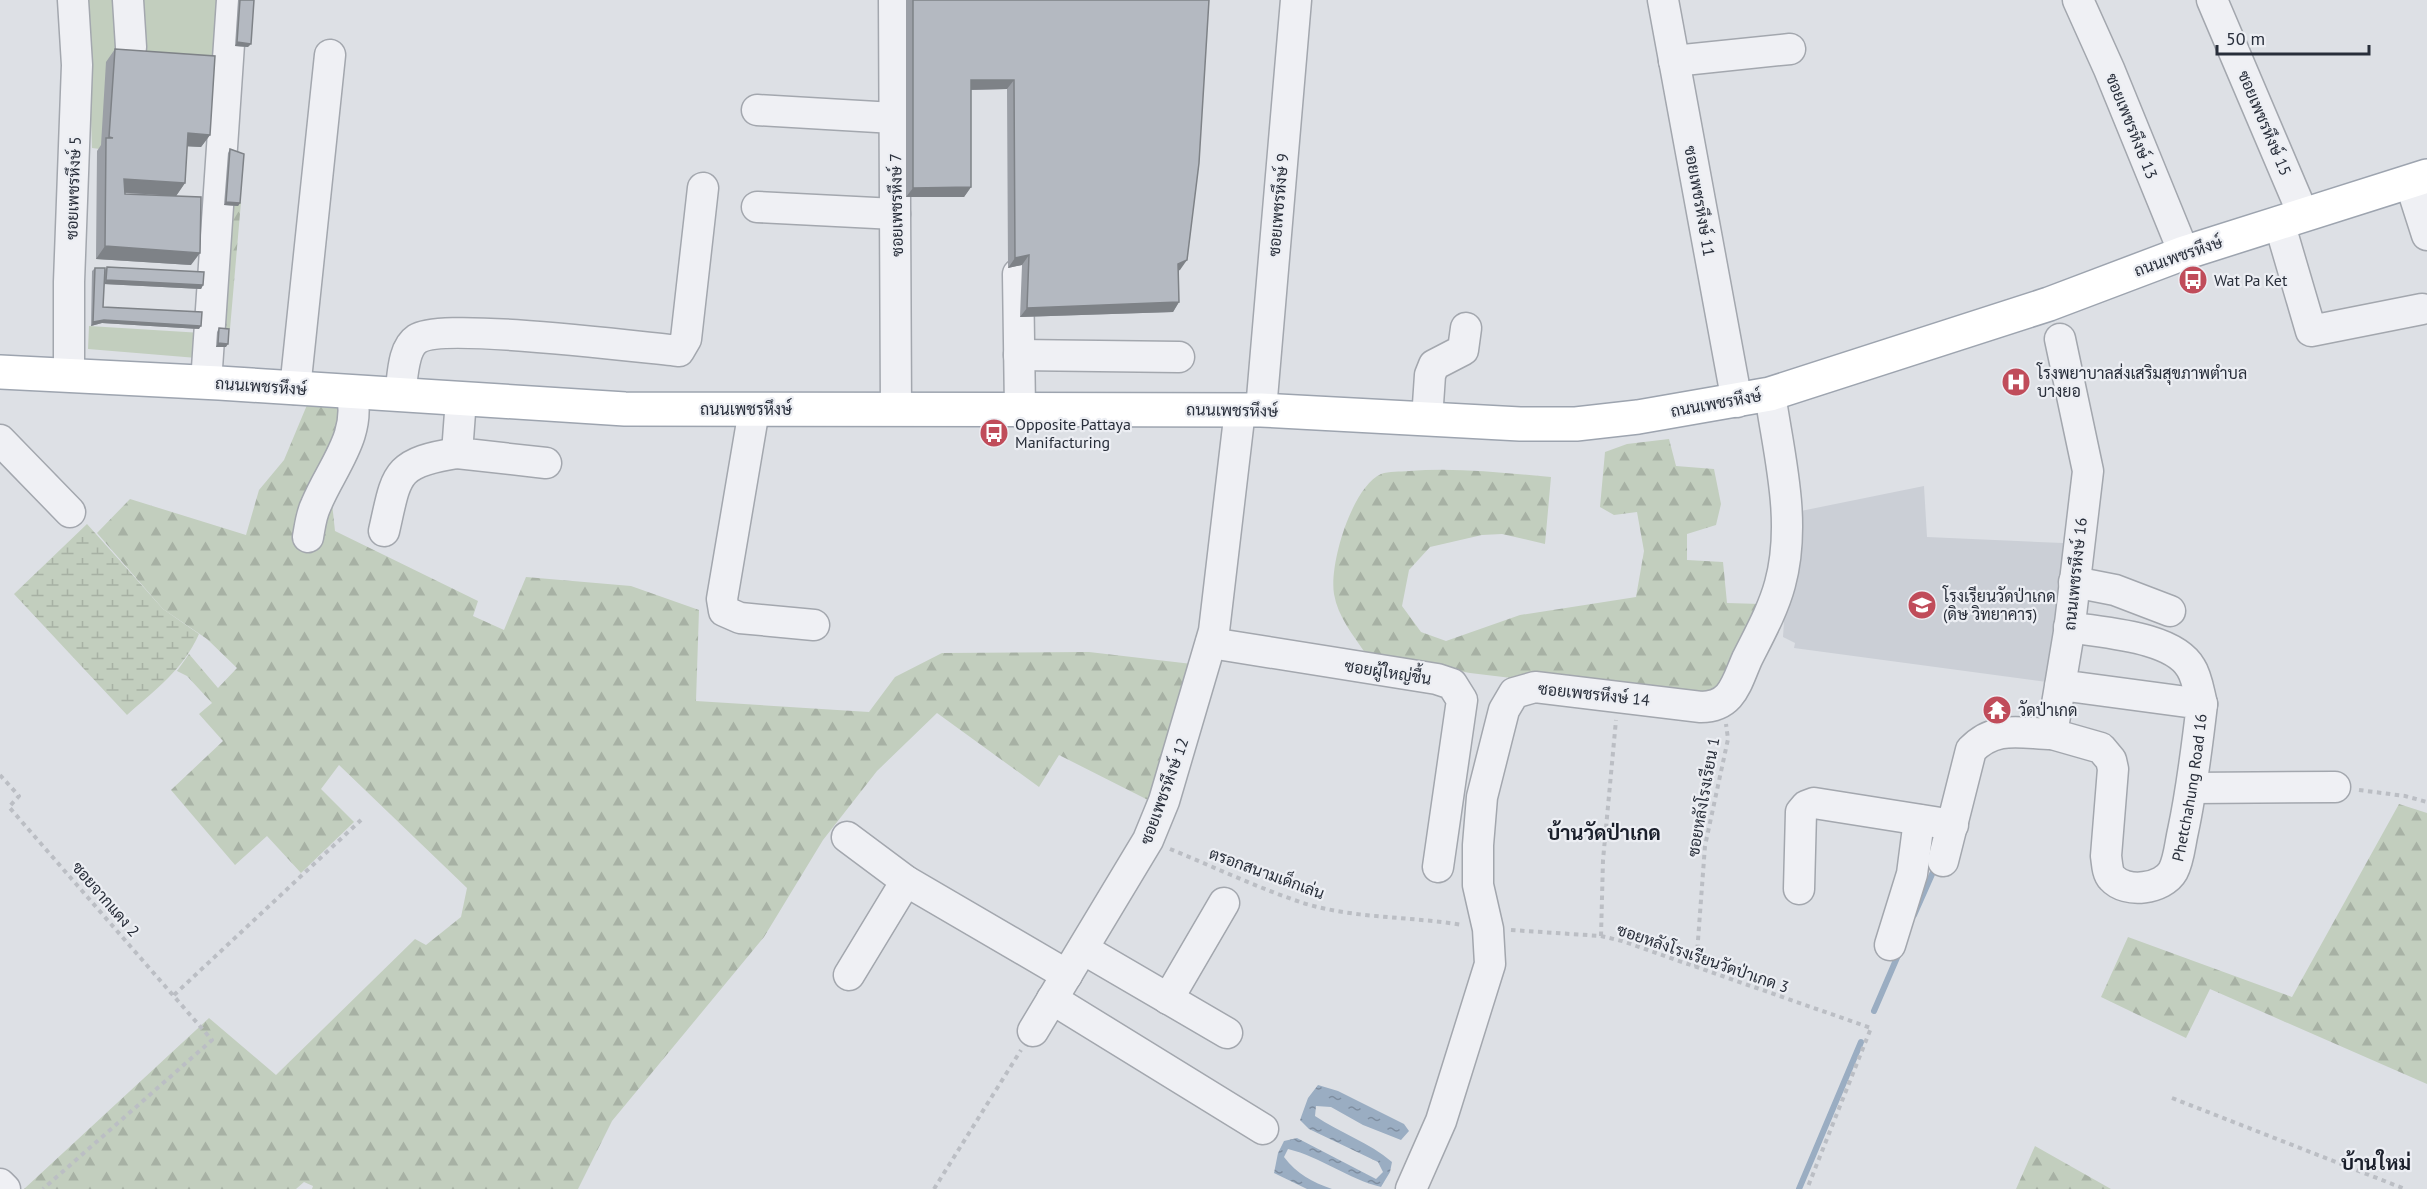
<svg xmlns="http://www.w3.org/2000/svg" width="2427" height="1189" font-family="'PT Sans',Sarabun,sans-serif">
<style>
.built{fill:#cbcfd6}
.grass{fill:#c2cebe}
.forest{fill:url(#forest-firs)}
.wetland{fill:url(#wetland-marsh)}
.water{fill:url(#water-ripples)}
.lines{fill:none;stroke-linecap:round;stroke-linejoin:round}
.stream{stroke:#9aadc2;stroke-width:6}
.minor-casing{stroke:#a3a7ae;stroke-width:33}
.major-casing{stroke:#9da4af;stroke-width:36}
.path{stroke:#bbbec4;stroke-width:4;stroke-dasharray:4.5 4.5;stroke-linecap:butt}
.minor{stroke:#eff0f4;stroke-width:30}
.major{stroke:#fff;stroke-width:33}
.wall{fill:#9b9fa6}
.shaded-wall{fill:#7e8287}
.building{fill:#b4b9c1;stroke:#7e8287;stroke-width:1.5}
.labels{text-anchor:middle;dominant-baseline:central;stroke-width:4.5;stroke-linejoin:round;paint-order:stroke}
.street-label{font-size:16px;fill:#282e3a;stroke:#eceef3}
.poi-label{font-size:16px;fill:#282e3a;stroke:#eceef3;text-anchor:start}
.quarter-label{font-size:20px;font-weight:bold;fill:#1a1f2b;stroke:#eceef3}
</style>
<defs>
<pattern id="forest-firs" width="22" height="20" patternUnits="userSpaceOnUse" patternTransform="scale(1.5)"><rect width="22" height="20" fill="#c2cebe"/><path d="M5 1l3.5 6h-7zM16 11l3.5 6h-7z" fill="#a7b1a4"/></pattern>
<pattern id="wetland-marsh" width="20" height="14" patternUnits="userSpaceOnUse" patternTransform="scale(1.5)"><rect width="20" height="14" fill="#c2cebe"/><path d="M1 5h8M5 5V1M11 12h8M15 12V8" fill="none" stroke="#a7b1a4"/></pattern>
<pattern id="water-ripples" width="26" height="14" patternUnits="userSpaceOnUse" patternTransform="scale(1.5)"><rect width="26" height="14" fill="#9aadc2"/><path d="M2 4q2-2 4 0t4 0M15 11q2-2 4 0t4 0" fill="none" stroke="#7e8d9f"/></pattern>
</defs>
<rect width="100%" height="100%" fill="#dde0e5"/>
<!-- built -->
<path class="built" d="M1924,486L1927,537L2063,543L2054,683L1794,648L1795,643L1783,637L1791,513Z"/>
<!-- grass -->
<path class="grass" d="M87,0H118L124,63L100,149L92,148Z
M139,0H217L215,70L143,64Z
M89,326L202,333L197,358L88,349Z"/>
<!-- forest -->
<path class="forest" d="M221,200L241,202L230,329L216,326Z
M307,405L368,406L332,503L335,531L478,601L473,616L504,630L526,577L631,586L699,610L696,701L869,712L895,677L942,653L1089,652L1192,664L1152,802L1059,755L1039,787L937,713L877,771L823,840L764,937L612,1121L578,1189H312L313,1186L304,1182L296,1189H24L209,1018L276,1075L415,939L426,945L461,917L467,888L339,765L321,789L354,822L301,873L267,836L235,865L171,790L223,741L199,714L212,703L187,676L177,671L189,654L218,688L237,668L207,639L163,609L97,533L130,499L246,535L259,490L284,460Z
M1669,439L1676,466L1714,469L1721,504L1716,525L1687,534V560L1723,562L1727,603L1761,604L1712,697L1698,700L1470,673L1366,654C1353,635 1338,617 1334,594C1329,564 1352,487 1381,474C1389,471 1400,472 1409,471C1456,467 1503,473 1551,477L1545,544L1502,534L1482,535L1430,547L1409,570L1402,606L1421,632L1446,641L1520,615L1636,597L1644,551L1637,512L1614,515L1600,507L1605,452L1627,444Z
M2399,804L2427,813V1084L2210,989L2186,1038L2101,997L2128,937L2292,997Z
M2035,1146L2111,1189H2016Z"/>
<!-- wetland -->
<path class="wetland" d="M87,524L163,609L199,634C182,671 157,688 127,715L14,594Z"/>
<!-- water -->
<path class="water" d="M1318,1085L1338,1091L1404,1124L1409,1131L1401,1140L1363,1125L1331,1107L1316,1106L1315,1116C1340,1133 1369,1142 1392,1162L1390,1172L1381,1187C1348,1179 1321,1157 1288,1149L1284,1157C1297,1174 1312,1182 1332,1189H1307L1274,1173L1278,1153L1284,1141L1297,1138L1376,1179L1383,1172L1378,1162L1309,1129L1300,1120L1308,1098Z"/>
<g class="lines">
<!-- stream -->
<path class="stream" d="M1914,915L1933,872
M1874,1011L1899,953
M1799,1189L1861,1042"/>
<!-- minor casing -->
<g class="minor-casing">
<g id="minor">
<path d="M128,0L131,47"/>
<path d="M894,0L896,410"/>
<path d="M1663,0L1737,402"/>
<path d="M2078,0L2109,69L2184,253"/>
<path d="M2212,0L2303,214"/>
<path d="M1674,61L1790,49"/>
<path d="M757,110L894,118"/>
<path d="M2410,182L2427,235"/>
<path d="M757,207L895,214"/>
<path d="M2279,222L2311,331L2422,309"/>
<path d="M1018,274L1020,409"/>
<path id="s1" d="M2060,339L2088,471L2069,632L2052,734L2101,748L2111,760L2113,769L2106,856C2107,862 2107,873 2112,878C2126,894 2163,889 2173,871C2179,860 2180,844 2183,831C2192,789 2197,747 2202,704L2060,685"/>
<path d="M1019,355L1179,357"/>
<path d="M69,376V282L77,65L73,0"/>
<path d="M206,383L232,0"/>
<path d="M295,389L330,55"/>
<path d="M400,395C403,378 402,349 417,339C443,322 637,347 679,351L686,339L703,188"/>
<path d="M461,399L457,453L546,463"/>
<path d="M754,410L722,599L724,611L740,618L814,625"/>
<path d="M1261,410L1296,0"/>
<path d="M1427,419L1430,375L1434,365L1463,350L1466,328"/>
<path d="M0,440L70,512"/>
<path d="M384,531C397,474 394,463 457,453"/>
<path d="M308,537C310,526 311,515 316,505C331,468 363,434 351,392"/>
<path d="M2074,582L2115,590L2170,611"/>
<path d="M2069,627C2102,633 2173,636 2191,668C2197,677 2199,693 2202,704"/>
<path d="M1211,643L1437,679L1452,684L1462,700L1438,867"/>
<path d="M2192,788L2335,787"/>
<path d="M847,837L906,881L1067,975"/>
<path d="M1943,861L1971,750C1995,725 2019,733 2052,734"/>
<path d="M1799,889L1801,812L1806,806L1814,803L1953,825"/>
<path d="M1890,945L1912,874L1919,820"/>
<path d="M1083,949L1227,1033"/>
<path d="M849,975L906,881"/>
<path d="M1052,999L1263,1129"/>
<path d="M1168,999L1224,903"/>
<path d="M1033,1031L1148,840L1164,801L1214,631L1240,410"/>
<path d="M0,1184L5,1189"/>
<path d="M1411,1189L1441,1121L1490,964L1488,929L1478,885V845L1482,797L1504,710L1514,693L1535,687L1701,707C1732,707 1736,684 1747,659C1759,635 1773,610 1780,584C1797,522 1779,455 1770,394"/>
</g>
</g>
<!-- major casing -->
<g class="major-casing">
<path id="major" d="M0,372L219,383L625,409L1261,410L1520,424H1576L1638,417L1770,394L2049,304L2184,253L2427,176"/>
</g>
<!-- path -->
<path class="path" d="M0,775L19,796L9,807L212,1040L43,1189
M2359,790L2405,796L2427,802
M1170,849C1214,867 1258,888 1303,903C1355,919 1409,916 1462,925
M1511,930L1601,936L1622,941L1871,1028L1807,1189
M1601,936L1603,860L1616,720
M1696,967L1705,846L1728,739L1726,724
M174,995L361,820
M2172,1098L2405,1189
M934,1189L1021,1050"/>
<!-- minor -->
<use href="#minor" class="minor"/>
<!-- major -->
<use href="#major" class="major"/>
</g>
<!-- wall -->
<path class="wall" d="M238,0H254L248,47L235,46Z
M906,0H1209L1180,270H1179V302L1173,312L1020,317L1022,265L1008,268L1007,89L971,90V187L964,197H906Z
M115,49L210,135L201,147L187,146L185,183L176,196L124,193L125,194L191,265L96,259L97,151L101,145L106,62Z
M230,149L240,203L238,206L224,205L228,153Z
M107,267L203,285L201,289L104,284L103,307L199,329L102,323L91,326L92,271L95,268L105,270Z
M219,328L226,347H216L217,332Z"/>
<!-- shaded-wall -->
<path class="shaded-wall" d="M237,42L251,44L248,47L235,46Z
M971,80H1014L1007,89L964,90Z
M188,133L210,135L201,147L179,146Z
M124,179L185,183L176,196L115,192Z
M971,187L964,197H906L913,188Z
M226,202L240,203L238,206L224,205Z
M105,246L200,253L191,265L96,259Z
M1029,255L1022,265L1008,268L1015,258Z
M1187,260L1180,270L1172,273L1178,264Z
M106,280L203,285L201,289L104,284Z
M1179,302L1173,312L1020,317L1027,308Z
M104,320L201,326L199,329L102,323L91,326L93,322Z
M218,343L228,344L226,347H216Z"/>
<!-- building -->
<path class="building" d="M240,0H254L251,44L237,42Z
M913,0H1209L1199,163L1187,260L1178,264L1179,302L1027,308L1029,255L1015,258L1014,80H971V187L913,188Z
M115,49L215,56L210,135L188,133L185,183L124,179L125,194L201,197L200,253L105,246L106,138H113L109,137Z
M230,149L244,154L240,203L226,202Z
M107,267L204,272L203,285L106,280Z
M95,268H105L103,307L202,312L201,326L104,320L93,322Z
M219,328L229,329L228,344L218,343Z"/>
<!-- icons -->
<defs>
<g id="bus-disc" transform="scale(1.5)"><circle r="9.5" fill="#c04c5a" stroke="#eceef3"/><path d="M-5-6H5V4H4V6H2V4H-2V6H-4V4H-5ZM-3.5-4V0h7V-4ZM-3.5 1.2v1.5H-2V1.2ZM2 1.2v1.5H3.5V1.2Z" fill="#fff"/></g>
<g id="hospital-disc" transform="scale(1.5)"><circle r="9.5" fill="#c04c5a" stroke="#eceef3"/><path d="M-5-5h3v3.5h4V-5h3V5h-3V1.5h-4V5h-3Z" fill="#fff"/></g>
<g id="school-disc" transform="scale(1.5)"><circle r="9.5" fill="#c04c5a" stroke="#eceef3"/><path d="M0-5L7-2L0 1L-7-2ZM-4 1L0 2.5L4 1V4Q0 6-4 4Z" fill="#fff"/></g>
<g id="temple-disc" transform="scale(1.5)"><circle r="9.5" fill="#c04c5a" stroke="#eceef3"/><path d="M0-6L5-2H3V0L6.5 2.5H4V6H1.5V3h-3V6H-4V2.5H-6.5L-3 0V-2H-5Z" fill="#fff"/></g>
</defs>
<g fill-rule="evenodd">
<use href="#bus-disc" x="2193" y="280"/>
<use href="#hospital-disc" x="2016" y="382"/>
<use href="#bus-disc" x="994" y="433"/>
<use href="#school-disc" x="1922" y="605"/>
<use href="#temple-disc" x="1997" y="710"/>
</g>
<g class="labels">
<!-- street labels -->
<g class="street-label">
<text transform="translate(2265 123) rotate(67)">ซอยเพชรหึงษ์ 15</text>
<text transform="translate(2132 126) rotate(68)">ซอยเพชรหึงษ์ 13</text>
<text transform="translate(73 188) rotate(-88)">ซอยเพชรหึงษ์ 5</text>
<text transform="translate(1700 201) rotate(80)">ซอยเพชรหึงษ์ 11</text>
<text transform="translate(896 205) rotate(-91)">ซอยเพชรหึงษ์ 7</text>
<text transform="translate(1278 205) rotate(-85)">ซอยเพชรหึงษ์ 9</text>
<text transform="translate(2178 256) rotate(-19)">ถนนเพชรหึงษ์</text>
<text transform="translate(261 386) rotate(4)">ถนนเพชรหึงษ์</text>
<text transform="translate(1716 403) rotate(-10)">ถนนเพชรหึงษ์</text>
<text x="746" y="409">ถนนเพชรหึงษ์</text>
<text transform="translate(1232 410) rotate(1)">ถนนเพชรหึงษ์</text>
<text transform="translate(2075 574) rotate(-84)">ถนนเพชรหึงษ์ 16</text>
<text transform="translate(1388 672) rotate(9)">ซอยผู้ใหญ่ชื้น</text>
<text transform="translate(1594 694) rotate(6)">ซอยเพชรหึงษ์ 14</text>
<text stroke="none"><textPath href="#s1" startOffset="741">Phetchahung Road 16</textPath></text>
<text transform="translate(1164 791) rotate(-70)">ซอยเพชรหึงษ์ 12</text>
<text transform="translate(1703 797) rotate(-80)">ซอยหลังโรงเรียน 1</text>
<text transform="translate(1267 873) rotate(20)">ตรอกสนามเด็กเล่น</text>
<text transform="translate(106 899) rotate(49)">ซอยจากแดง 2</text>
<text transform="translate(1703 958) rotate(19)">ซอยหลังโรงเรียนวัดป่าเกด 3</text>
</g>
<!-- poi labels -->
<g class="poi-label">
<text x="2214" y="280">Wat Pa Ket</text>
<text x="2037" y="373">โรงพยาบาลส่งเสริมสุขภาพตำบล<tspan x="2037" dy="18">บางยอ</tspan></text>
<text x="1015" y="424">Opposite Pattaya<tspan x="1015" dy="18">Manifacturing</tspan></text>
<text x="1943" y="596">โรงเรียนวัดป่าเกด<tspan x="1943" dy="18">(ดิษ วิทยาคาร)</tspan></text>
<text x="2018" y="710">วัดป่าเกด</text>
</g>
<!-- quarter labels -->
<g class="quarter-label">
<text x="1604" y="833">บ้านวัดป่าเกด</text>
<text x="2376" y="1163">บ้านใหม่</text>
</g>
</g>
<!-- scale -->
<path d="M2217 45v9h152v-9" fill="none" stroke="#282e3a" stroke-width="3"/>
<text x="2226" y="45" font-size="18" fill="#282e3a" stroke="#eceef3" stroke-width="4.5" paint-order="stroke">50 m</text>
</svg>
